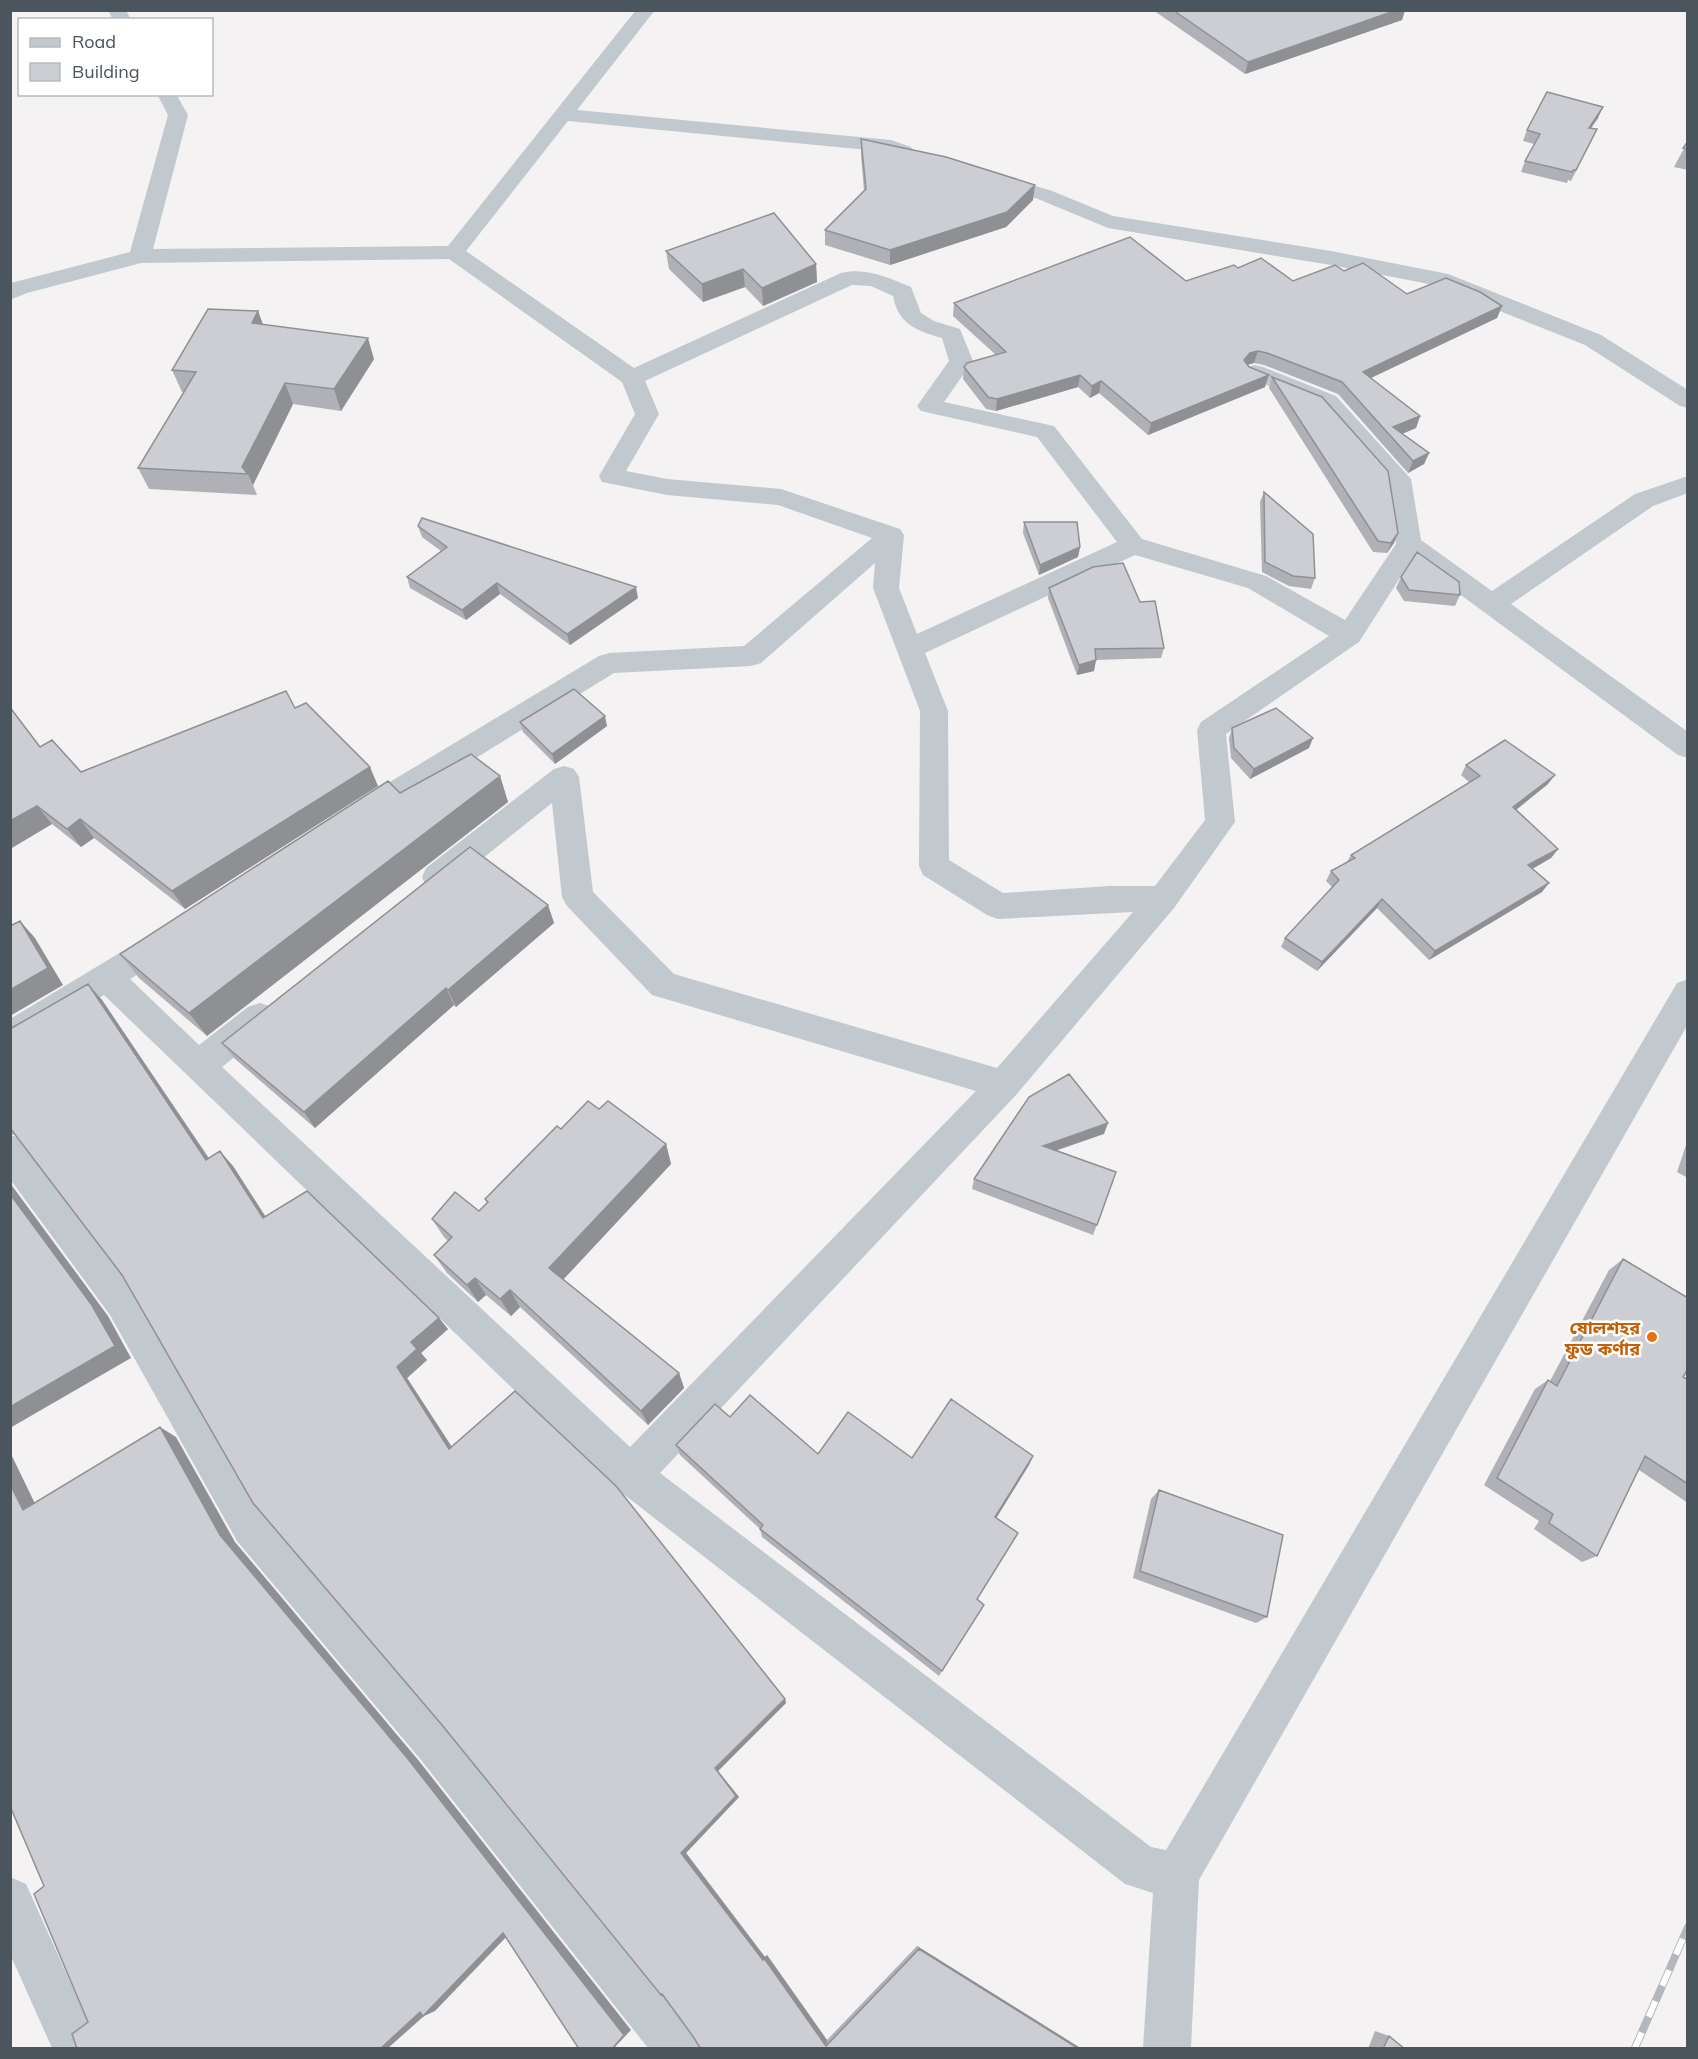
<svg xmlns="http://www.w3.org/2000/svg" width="1698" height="2059" font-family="Mulish,'Noto Sans Bengali',sans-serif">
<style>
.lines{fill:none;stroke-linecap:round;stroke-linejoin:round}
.minor{fill:#c1c9cf;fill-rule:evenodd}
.rail-casing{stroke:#b4b7bb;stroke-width:8}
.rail{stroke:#fff;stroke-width:6;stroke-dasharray:17;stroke-linecap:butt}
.wall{fill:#afb1b6}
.shaded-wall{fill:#8f9094}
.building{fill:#ccced4;stroke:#8f9094;stroke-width:1.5}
.food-dot{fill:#e8710a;stroke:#fff;stroke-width:2}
.labels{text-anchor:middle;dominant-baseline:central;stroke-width:5;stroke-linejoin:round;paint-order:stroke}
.food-label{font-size:18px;font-weight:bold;fill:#c56008;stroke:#fff;text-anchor:end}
</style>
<rect width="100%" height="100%" fill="#f4f2f2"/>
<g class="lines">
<!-- minor -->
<path class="minor" d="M108,10H126L131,20H113Z
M636,10H655L577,110L891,140L911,147L914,151L911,155L904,157L888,152L568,121L466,251L634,368L841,273C866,267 889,278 911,287L921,313L934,321L960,329L973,361L944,402L1054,426L1142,539L1266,576L1345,620L1396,544L1386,481L1320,406L1247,377L1243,372L1247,367L1255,365L1263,367L1336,396L1411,479L1421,540L1492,591L1635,494L1688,476V493L1653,506L1511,604L1688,732V758L1678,755L1412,559L1359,642L1226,734L1235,822L1174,908L1016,1095L660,1473L1151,1847L1166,1850L1677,983L1688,979V1024L1199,1880L1191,2048H1143L1153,1893L1125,1884L617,1489L104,995L22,1046L10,1050V1019L156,931L167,927L178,931L183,940L178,949L130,979L199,1045L248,1007L260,1003L272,1007L276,1017L272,1027L222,1067L630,1447L976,1091L652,995L567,906L562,897L552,803L448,886L437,889L426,886L422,877L426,868L554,769L564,766L574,769L579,777L593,892L674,974L997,1068L1133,912L998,919L987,915L923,875L919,866L920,711L873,588L875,563L761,663L751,666L614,673L372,822L361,826L350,822L346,814L350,806L599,656L609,653L744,646L872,538L778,505L667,495L602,482L599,476L635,414L622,382L449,259L141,263L27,293L10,300L11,283L130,252L168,115L157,94H176L188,115L153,249L448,246ZM852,285L871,286L893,296C898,324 917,331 942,338L949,361L917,406L921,411L1037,437L1117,542L917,634L899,588L904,535L900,529L781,489L667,479L626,471L659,414L645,381ZM1135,555L1248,588L1329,636L1201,722L1197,730L1205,820L1155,886H1110L1003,893L949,860L948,711L925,653Z
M991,172L1052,191L1113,216L1331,251L1448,274L1601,335L1688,390V408L1680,406L1585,345L1434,285L1331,265L1108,228L1038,199L984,182L981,178L984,174Z
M10,1135L22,1139L136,1289L265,1513L451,1730L695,2031L702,2048H648L421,1760L237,1541L110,1315L10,1179Z
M10,1877L26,1884L100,2048H52L10,1954Z"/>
<!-- rail casing -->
<g class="rail-casing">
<path id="rail" d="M1635,2048L1688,1927"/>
</g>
<!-- rail -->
<use href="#rail" class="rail"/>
</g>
<!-- wall -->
<path class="wall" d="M1153,10H1405L1402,20L1245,74Z
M1598,118L1591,128L1592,140L1571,181L1568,180L1567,183L1521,172L1525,161L1534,144L1523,141L1527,130Z
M861,139L1033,200L1006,227L890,265L825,245V230L864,191L861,155Z
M1688,141V170L1674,167Z
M666,251L816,264L817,282L763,306L745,287L703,302L669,269Z
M1238,268L1293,281L1344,271L1407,294L1502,306L1497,318L1371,378L1420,416L1416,428L1402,434L1429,453L1424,464L1408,473L1338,394L1264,365L1254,363L1247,365L1265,387L1148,435L1099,393L1090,398L1078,387L996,411L986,409L963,379L964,367L996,355L953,316L954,303L1186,281Z
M258,311L263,325L374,359L341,411L293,404L253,485L257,495L149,489L138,468L184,392H182L172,370Z
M1272,377L1394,543L1387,553L1373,552L1269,388Z
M1264,492L1315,578L1311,589L1289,586L1262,572L1260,502Z
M1024,522L1080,547L1078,557L1039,575L1023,533Z
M418,526L638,598L570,645L500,594L466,620L410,588L407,577L441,551L422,537Z
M1401,577L1460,595L1455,606L1404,601L1396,588Z
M1049,588L1140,602L1164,648L1161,658L1096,660L1094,671L1077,675L1048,598Z
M295,708L378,786L185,909L94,838L81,847L52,824L10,849V711L40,747L81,772Z
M520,722L607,726L555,764L523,732Z
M1232,728L1309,748L1250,779L1231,758L1229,738Z
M1466,765L1548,784L1516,810L1558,849L1551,858L1532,869L1542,892L1429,960L1377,908L1317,971L1281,947L1285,938L1332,887L1326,881L1331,871L1347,862L1351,855L1470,783L1461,775Z
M500,776L508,802L207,1036L139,978L120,954L400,793Z
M548,905L554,923L456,1007L454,1005L315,1128L235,1059L222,1043Z
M88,984L102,1000L209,1158L233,1166L266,1217L448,1329L421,1353L427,1360L407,1378L452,1447L785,1699L786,1703L718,1771L739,1797L686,1853L765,1957L767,1955L827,2040L917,1946L1082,2049H701L692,2035L663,1994L122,1275L16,1135L10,1134V1029Z
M599,1109L666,1144L671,1164L563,1280L679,1373L684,1388L648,1425L520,1307L511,1316L486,1295L478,1302L447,1273L434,1255L448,1241L444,1237L432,1219L479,1211L487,1203L485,1199L561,1129Z
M1104,1134L1057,1150L1116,1172L1093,1235L972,1189L974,1179Z
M1688,1139V1178L1677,1172Z
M1623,1259L1683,1377L1688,1380V1503L1639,1470L1597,1556L1582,1562L1534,1529L1539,1521L1484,1485L1535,1389L1548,1380L1550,1381L1609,1270Z
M730,1417L818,1454L912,1458L1033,1456L1029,1465L996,1518L1018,1533L977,1600L984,1605L939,1676L762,1537L760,1529L680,1455L676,1445Z
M1159,1490L1267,1617L1256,1623L1133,1578L1151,1499Z
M1375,2031L1389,2036L1405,2049H1368Z"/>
<!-- shaded-wall -->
<path class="shaded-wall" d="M1397,10H1405L1402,20L1245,74L1248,62Z
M1603,107L1598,118L1584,138L1589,128Z
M1035,185L1033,200L1006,227L890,265V250Z
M816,264L817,282L763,306L762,288Z
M743,269L745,287L703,302L702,284Z
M1502,306L1497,318L1358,384L1363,372Z
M258,311L266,333L252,323Z
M368,338L374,359L341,411L334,389Z
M1258,351L1254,363L1246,365L1244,360L1250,353Z
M1080,375L1078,387L996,411L997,399Z
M1269,375L1265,387L1148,435L1151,423Z
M1101,381L1099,393L1090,398L1092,386Z
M285,383L293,404L253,485L248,474L242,467Z
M1420,416L1416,428L1392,438L1393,427Z
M1429,453L1424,464L1408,473L1413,461Z
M1398,533L1394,543L1387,553L1391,543Z
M1080,547L1078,557L1039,575L1040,565Z
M497,583L500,594L466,620L462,610Z
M636,587L638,598L570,645L567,634Z
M1096,660L1094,671L1077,675L1079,665Z
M605,716L607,726L555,764L552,754Z
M1313,738L1309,748L1250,779L1254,769Z
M370,767L378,786L185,909L172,891Z
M1555,775L1548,784L1507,817L1513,807Z
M500,776L508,802L207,1036L189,1013Z
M37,806L52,824L10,849V821Z
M80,819L94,838L81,847L67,829Z
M1558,849L1551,858L1522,875L1528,865Z
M1549,883L1542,892L1429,960L1435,951Z
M1382,899L1377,908L1317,971L1322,962Z
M548,905L554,923L456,1007L448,990Z
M20,921L35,938L63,985L10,1016V990Z
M88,984L102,1000L219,1174L206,1160Z
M446,988L454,1005L315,1128L304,1112Z
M1108,1123L1104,1134L1040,1156L1043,1146Z
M666,1144L671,1164L558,1285L549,1268Z
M220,1151L233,1166L275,1232L263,1218Z
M10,1183L108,1316L131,1358L10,1428Z
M475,1278L486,1295L478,1302L467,1285Z
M510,1290L520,1307L511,1316L500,1299Z
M439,1318L448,1329L421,1353L427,1360L407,1378L459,1458L449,1449L397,1367L411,1342Z
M679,1373L684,1388L648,1425L641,1411Z
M160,1427L176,1437L235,1542L419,1761L631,2030L613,2049H612L220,1535Z
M10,1452L42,1518L23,1510L10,1484Z
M1033,1456L1029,1465L992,1525L995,1517Z
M785,1699L786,1703L718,1771L739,1797L686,1853L765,1957L763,1960L681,1853L715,1768Z
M512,1931L435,2011L424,2016L387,2049H380L503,1933Z
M917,1946L1082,2049H1079L919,1949Z
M767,1955L827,2040L826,2046L764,1958Z"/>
<!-- building -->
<path class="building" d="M1173,10H1397L1248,62Z
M1547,92L1603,107L1589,128L1597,129L1576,170H1573L1572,172L1525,161L1540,134L1527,130Z
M861,139L946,157L1035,185L1007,212L890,250L825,230L866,189Z
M1688,141V149L1683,148Z
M774,213L816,264L762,288L743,269L702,284L666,251Z
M1130,237L1186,281L1234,265L1238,268L1261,258L1293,281L1335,265L1344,271L1363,263L1407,294L1446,278L1480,292L1502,306L1363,372L1420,416L1393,427L1429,453L1413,461L1342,382L1267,353L1258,351L1250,353L1244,360L1249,367L1269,375L1151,423L1101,381L1092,386L1080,375L997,399L988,397L964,367L967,363L1006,352L954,303Z
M208,309L258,311L252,323L368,338L334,389L285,383L242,467L248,474L138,468L196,372L172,370Z
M1272,377L1322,397L1388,471L1398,533L1391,543L1378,541Z
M1264,492L1313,534L1315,578L1293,576L1265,562Z
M422,518L636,587L567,634L497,583L462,610L407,577L447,547L418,526Z
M1024,522H1077L1080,547L1040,565Z
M1417,552L1459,582L1460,595L1409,590L1401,577Z
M1123,563L1140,602L1155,601L1164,648L1095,649L1096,660L1079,665L1049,588L1093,567Z
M574,689L605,716L552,754L520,722Z
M286,691L295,708L306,703L370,767L172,891L80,819L67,829L37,806L10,821V711L12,710L40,747L52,740L81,772Z
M1276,708L1313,738L1254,769L1234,748L1232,728Z
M1505,740L1555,775L1513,807L1558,849L1528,865L1549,883L1435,951L1382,899L1322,962L1285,938L1339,880L1331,871L1355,858L1351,855L1480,776L1466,765Z
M471,754L500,776L189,1013L120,954L388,781L400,793Z
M470,847L548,905L448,990L446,988L304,1112L222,1043Z
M20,921L48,968L10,990V926Z
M88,984L206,1160L220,1151L263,1218L307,1191L439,1318L411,1342L417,1349L397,1367L449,1449L515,1391L616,1486L785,1699L715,1768L736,1796L681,1853L763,1960L764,1958L826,2046L919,1949L1079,2049H701L692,2035L662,1994L661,1995L442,1725L253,1503L122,1275L10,1128V1029Z
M1069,1074L1108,1123L1043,1146L1116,1172L1097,1225L974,1179L1029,1097Z
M588,1101L599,1109L608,1101L666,1144L549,1268L679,1373L641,1411L510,1290L500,1299L475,1278L467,1285L434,1255L452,1237L432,1219L455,1192L479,1211L488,1202L485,1199L557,1126L561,1129Z
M10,1194L91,1304L115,1346L10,1407Z
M1623,1259L1688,1298V1369L1683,1377L1688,1380V1484L1645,1456L1597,1556L1549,1523L1553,1514L1497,1478L1548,1380L1557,1386Z
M750,1395L818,1454L848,1412L912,1458L951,1399L1033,1456L995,1517L1018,1533L977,1599L984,1605L942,1671L760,1529L763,1525L676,1445L715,1404L730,1417Z
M160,1427L220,1535L408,1759L624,2035L612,2049H579L503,1933L423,2016L420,2012L380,2049H77L72,2034L88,2022L34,1894L44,1886L10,1806V1484L23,1510Z
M1159,1490L1283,1535L1267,1617L1140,1571Z
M1389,2036L1405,2049H1383Z"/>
<!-- markers -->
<circle class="food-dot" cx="1652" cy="1337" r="6"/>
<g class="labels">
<!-- food labels -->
<g class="food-label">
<text x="1640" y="1327">ষোলশহর<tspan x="1640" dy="21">ফুড কর্ণার</tspan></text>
</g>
</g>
<!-- border -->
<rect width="1698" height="2059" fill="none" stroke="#4a555e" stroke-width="24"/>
<!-- legend -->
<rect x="18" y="18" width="195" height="78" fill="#ffffff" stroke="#b7bbbf" stroke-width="1.5"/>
<rect x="30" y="38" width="30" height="9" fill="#c1c9cf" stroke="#b7bbbf" stroke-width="1.5"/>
<text x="72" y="48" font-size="18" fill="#4a555e">Road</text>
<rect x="30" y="63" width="30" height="18" fill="#ccced4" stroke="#b7bbbf" stroke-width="1.5"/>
<text x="72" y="78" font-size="18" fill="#4a555e">Building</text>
</svg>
